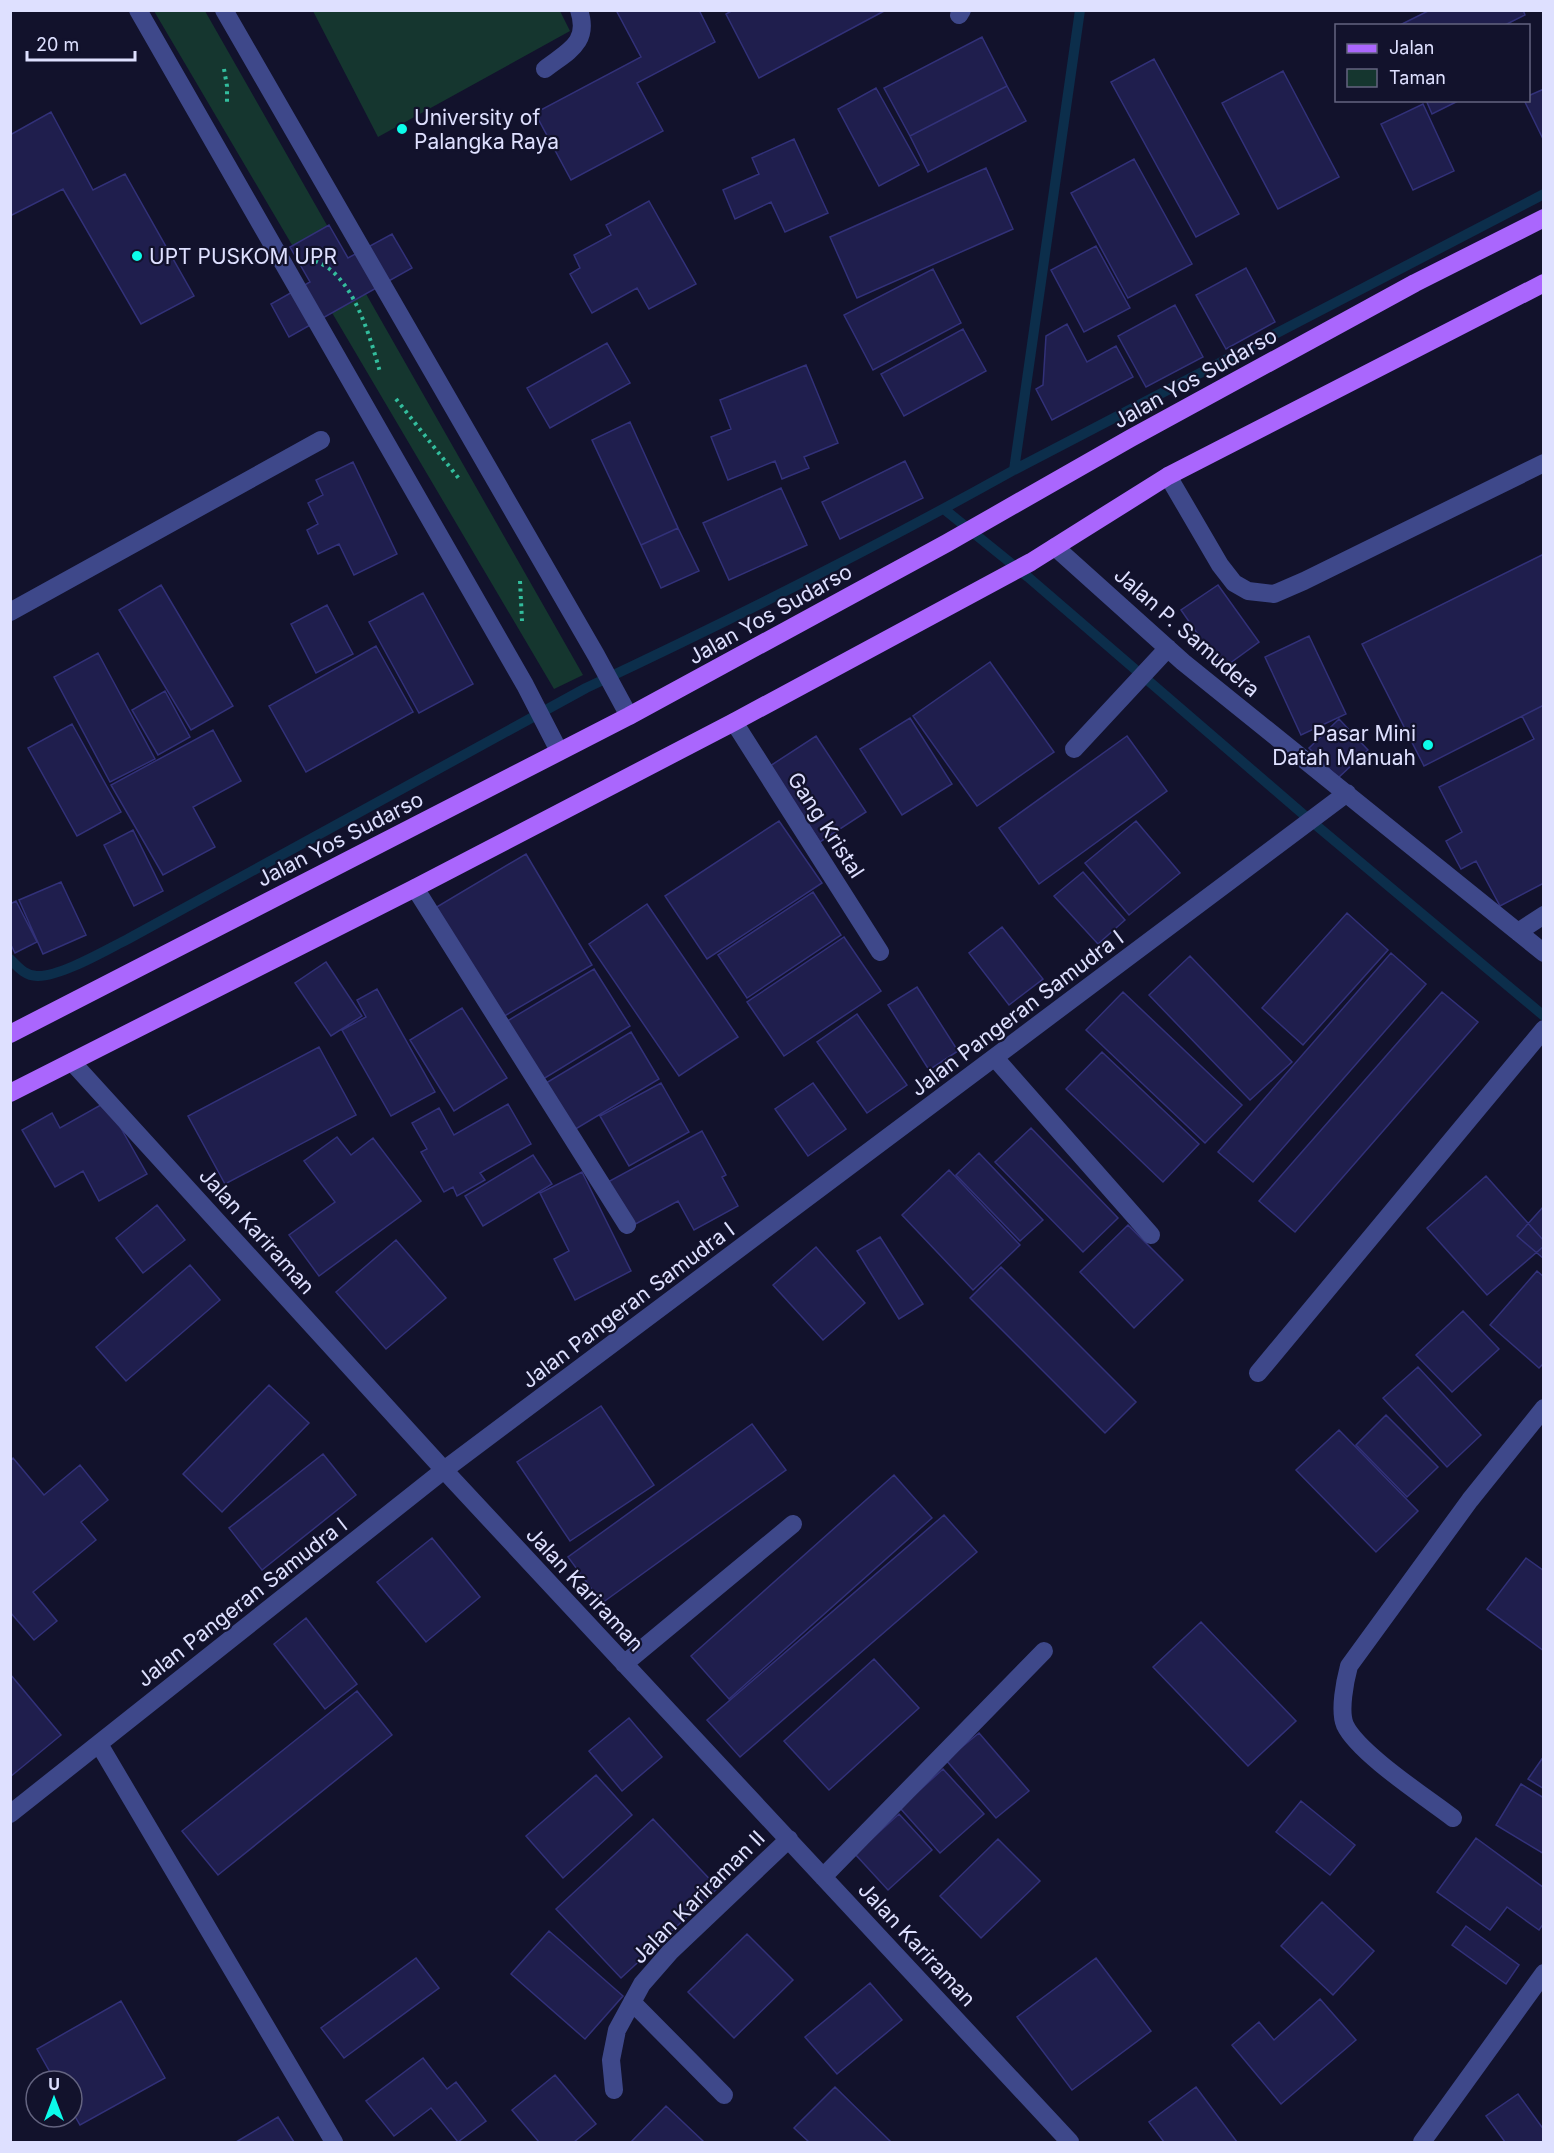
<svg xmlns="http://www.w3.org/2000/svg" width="1554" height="2153" font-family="Inter,sans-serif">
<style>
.green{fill:#15362f}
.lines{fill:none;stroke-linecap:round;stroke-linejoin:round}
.stream{stroke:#0c2e4b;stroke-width:10}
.building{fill:#1f1e4d;stroke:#323179;stroke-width:1.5}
.path{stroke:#33bd9d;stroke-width:4;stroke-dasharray:3 4.5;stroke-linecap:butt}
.minor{stroke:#3e488a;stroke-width:18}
.major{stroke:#aa66fd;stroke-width:18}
.poi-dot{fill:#0cfcea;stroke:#12122c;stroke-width:2}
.labels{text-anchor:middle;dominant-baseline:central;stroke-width:4.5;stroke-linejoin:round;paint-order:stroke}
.poi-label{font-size:21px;fill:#dee0ff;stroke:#12122c;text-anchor:start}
.street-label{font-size:21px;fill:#dee0ff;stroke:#12122c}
</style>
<rect width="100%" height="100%" fill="#12122c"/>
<!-- green -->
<path class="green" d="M154,11H205L583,675L554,689Z
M313,11H560L570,31L378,137Z"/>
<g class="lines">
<!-- stream -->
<path class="stream" d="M1014,470L1080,10
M944,509L1028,577L1311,821L1544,1016
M10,959C18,967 25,976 37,976C60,977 106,950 128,939L586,688C731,620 874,548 1014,470L1544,194"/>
</g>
<!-- building -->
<path class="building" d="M616,10H699L715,42L637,83L663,131L571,180L535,113L641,57Z
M733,10H886L759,78L726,14Z
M1430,10H1523L1525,15L1503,26H1398Z
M982,37L1007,86L910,136L884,88Z
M1154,59L1239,214L1196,237L1111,82Z
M1283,71L1339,177L1278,209L1222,103Z
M1007,86L1026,121L928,172L910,136Z
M876,88L919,165L879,186L838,109Z
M1544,89V141L1524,100H1528V96Z
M1426,100H1460L1432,114Z
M1423,104L1454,171L1413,190L1381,124Z
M51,112L93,190L125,174L194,296L141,324L63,189L10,216V135Z
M794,139L828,213L785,232L771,202L735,219L723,190L759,174L752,158Z
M1134,159L1192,264L1128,298L1071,193Z
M986,168L1013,229L857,298L830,237Z
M649,201L696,284L649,309L637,288L592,313L570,274L580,268L574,255L611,235L606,225Z
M329,225L348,258L392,234L412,268L289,337L271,304L310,282L290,247Z
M1096,246L1130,308L1084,332L1051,270Z
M1246,268L1275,322L1226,349L1196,295Z
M933,269L961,323L873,370L844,315Z
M1175,305L1203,357L1146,387L1118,336Z
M1067,324L1087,362L1116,346L1133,377L1052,420L1036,389L1043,385L1046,336Z
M963,329L986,371L904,416L881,374Z
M607,343L630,383L550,428L527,388Z
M806,365L838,443L804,457L809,468L782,479L775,461L728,480L711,437L731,429L720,400Z
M630,422L678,528L641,545L592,440Z
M905,461L923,498L840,539L822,502Z
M353,462L397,554L354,575L339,544L318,554L307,530L318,524L308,503L323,495L316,480Z
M781,488L807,545L729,580L703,523Z
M678,528L699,571L661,588L641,545Z
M1544,554V705L1424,766L1362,644Z
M161,585L233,706L191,730L119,610Z
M1218,585L1259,642L1222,669L1181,610Z
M423,593L473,684L419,713L369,622Z
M327,605L353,654L316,673L291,624Z
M1309,636L1346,714L1301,735L1265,657Z
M376,646L413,712L306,772L269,706Z
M98,653L155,759L110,782L54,677Z
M990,662L1054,752L977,806L913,716Z
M165,691L190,737L158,755L132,710Z
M1544,705V883L1500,906L1476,861L1461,869L1446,841L1462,832L1439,787L1534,739L1522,716Z
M910,718L952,784L902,815L860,749Z
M1339,719L1368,750L1338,778L1309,748Z
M72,724L121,812L77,836L28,748Z
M213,730L241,781L193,807L215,847L163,875L111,785Z
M816,736L866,812L820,842L770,766Z
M1127,736L1167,791L1039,884L999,828Z
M779,821L822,883L707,959L665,896Z
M1136,821L1180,873L1129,915L1085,863Z
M133,830L163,891L134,906L104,845Z
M526,854L592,965L501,1018L435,908Z
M1083,872L1125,920L1098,944L1054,896Z
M61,882L86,935L43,954L19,900Z
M813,892L841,935L747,998L718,955Z
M16,901L37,942L15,953L10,943V904Z
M647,904L738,1037L679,1076L589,944Z
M1347,913L1388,950L1303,1045L1262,1008Z
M1002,927L1043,979L1009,1005L969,953Z
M844,937L881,991L784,1056L747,1002Z
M1391,953L1426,984L1253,1182L1218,1152Z
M1190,956L1292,1062L1250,1100L1149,995Z
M326,962L362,1016L331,1036L295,983Z
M594,969L630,1026L540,1081L504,1023Z
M917,987L958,1051L929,1070L888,1005Z
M377,989L435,1092L391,1116L342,1030L366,1017L357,1000Z
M1123,992L1242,1105L1205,1143L1086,1030Z
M1442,992L1478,1022L1295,1232L1259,1201Z
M462,1008L507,1078L454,1111L410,1040Z
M857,1014L907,1085L867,1113L817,1042Z
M631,1032L659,1079L574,1130L546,1083Z
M319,1047L356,1115L225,1184L188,1116Z
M1102,1052L1199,1144L1163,1182L1066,1089Z
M661,1083L689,1132L629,1166L600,1116Z
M813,1083L846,1129L808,1156L775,1109Z
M106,1102L147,1174L99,1201L83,1171L55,1187L22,1130L52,1113L60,1128Z
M508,1104L531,1144L480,1173L485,1180L457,1196L453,1187L444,1192L421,1152L427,1149L412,1123L439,1108L454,1135Z
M1031,1128L1118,1218L1083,1252L995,1162Z
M702,1131L726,1175L722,1177L738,1206L694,1230L678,1201L630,1227L606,1183Z
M337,1137L351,1155L373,1138L421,1201L319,1276L289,1235L335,1202L304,1161Z
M979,1153L1043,1220L1020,1241L956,1175Z
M533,1155L552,1184L483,1226L465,1196Z
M949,1170L1020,1245L973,1290L902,1215Z
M582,1172L631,1271L575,1300L554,1259L569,1251L540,1193Z
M1486,1176L1544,1241V1246L1487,1295L1427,1228Z
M157,1205L185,1240L143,1273L116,1238Z
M1544,1206V1259L1517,1236Z
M1128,1225L1183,1280L1134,1328L1080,1272Z
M880,1237L923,1304L899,1319L857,1251Z
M396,1240L446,1298L386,1349L336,1292Z
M816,1247L865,1303L823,1340L773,1285Z
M190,1265L220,1300L126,1381L96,1347Z
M1001,1267L1136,1402L1105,1433L970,1298Z
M1537,1271L1544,1277V1363L1539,1368L1490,1325Z
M1463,1311L1499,1349L1452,1392L1416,1355Z
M1418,1367L1481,1435L1447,1467L1383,1398Z
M269,1385L309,1423L222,1512L183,1474Z
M601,1406L654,1485L570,1541L517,1462Z
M1386,1415L1438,1467L1407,1497L1356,1445Z
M752,1424L786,1470L602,1603L568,1557Z
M1339,1430L1418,1511L1376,1552L1296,1470Z
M323,1454L356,1495L262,1570L229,1528Z
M13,1458L44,1495L80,1465L108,1500L81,1522L96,1540L33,1592L57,1621L34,1640L10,1612V1461Z
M894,1475L932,1518L729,1699L691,1656Z
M944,1515L977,1552L740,1757L707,1720Z
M432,1538L480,1597L426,1642L377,1582Z
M1526,1558L1544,1571V1651L1487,1609Z
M306,1618L357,1684L325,1709L274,1644Z
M1201,1622L1296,1721L1248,1766L1153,1667Z
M874,1659L919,1708L829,1790L784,1741Z
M10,1674L61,1735L10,1777Z
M357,1691L392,1735L218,1875L182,1831Z
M629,1718L662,1757L622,1791L589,1751Z
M979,1733L1029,1791L996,1818L946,1760Z
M1544,1756V1789L1528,1779Z
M943,1769L984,1814L940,1853L900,1808Z
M596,1775L632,1815L563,1878L526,1836Z
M1521,1784L1544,1798V1854L1496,1825Z
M1301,1801L1355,1845L1330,1875L1276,1832Z
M899,1814L932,1850L888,1890L855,1854Z
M653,1819L718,1888L621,1978L556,1909Z
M1476,1838L1544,1888V1923L1539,1930L1507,1907L1490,1930L1437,1892Z
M998,1839L1040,1881L981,1938L940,1896Z
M1322,1902L1374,1951L1333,1995L1281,1946Z
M1466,1926L1519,1965L1506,1984L1452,1945Z
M549,1931L623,1996L585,2039L511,1974Z
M747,1934L793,1980L734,2038L688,1992Z
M416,1958L439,1988L344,2058L321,2028Z
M1096,1958L1151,2031L1072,2090L1017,2017Z
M870,1983L902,2020L837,2074L805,2037Z
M1320,1999L1356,2040L1281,2104L1232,2045L1259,2022L1274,2040Z
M121,2001L165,2078L80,2125L72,2111V2081H55L37,2049Z
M423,2058L447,2089L456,2082L486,2121L458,2142L431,2108L394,2136L366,2101Z
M555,2075L596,2124L574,2142H539L512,2110Z
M835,2087L891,2142H809L794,2128Z
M1196,2087L1237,2142H1164L1149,2122Z
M1518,2094L1544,2130V2142H1505L1486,2116Z
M666,2106L704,2142H631Z
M278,2117L294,2142H236Z"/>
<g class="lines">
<!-- path -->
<path class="path" d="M224,69L227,86V106
M315,261C353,274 370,337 380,372
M396,399L460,480
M520,581L522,621"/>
<!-- minor -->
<path class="minor" d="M138,10L525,685L559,751
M224,10L596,655L629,716
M959,15L962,10
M545,69C568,51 590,43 579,10
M1168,476L1220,565L1234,583L1248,591L1274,594L1304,581L1544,463
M1055,547L1183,662L1544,953
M10,612L321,440
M734,722L880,952
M1074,749L1168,648
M415,888L627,1225
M1518,932L1544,915
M995,1058L1151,1235
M72,1062L444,1470L1070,2142
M1258,1373L1544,1029
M624,1664L793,1524
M99,1744L334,2142
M10,1814L444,1470L1347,793
M1453,1818C1427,1798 1358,1753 1345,1725C1339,1711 1345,1681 1349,1666L1470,1500L1544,1408
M823,1877L1044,1651
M632,2002L724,2095
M614,2090L611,2060L617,2030L642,1984L670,1952L789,1839
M1422,2142L1544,1973"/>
<!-- major -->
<path class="major" d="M10,1034L629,716L947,543L1131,438L1415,283L1544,218
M10,1093L415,888L734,722L1031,562L1168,476L1544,283"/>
</g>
<!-- markers -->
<g class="poi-dot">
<circle cx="402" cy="129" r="6"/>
<circle cx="137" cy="256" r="6"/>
<circle cx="1428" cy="745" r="6"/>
</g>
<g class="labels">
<!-- poi labels -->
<g class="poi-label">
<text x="414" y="117">University of<tspan x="414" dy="24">Palangka Raya</tspan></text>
<text x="149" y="256">UPT PUSKOM UPR</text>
<text x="1416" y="733" text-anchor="end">Pasar Mini<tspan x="1416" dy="24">Datah Manuah</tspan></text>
</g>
<!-- street labels -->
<g class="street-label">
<text transform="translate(1195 378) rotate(-29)">Jalan Yos Sudarso</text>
<text transform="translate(770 614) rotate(-29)">Jalan Yos Sudarso</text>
<text transform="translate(1187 632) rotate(41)">Jalan P. Samudera</text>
<text transform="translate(826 825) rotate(57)">Gang Kristal</text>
<text transform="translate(340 839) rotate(-27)">Jalan Yos Sudarso</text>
<text transform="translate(1017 1013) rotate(-37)">Jalan Pangeran Samudra I</text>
<text transform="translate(257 1231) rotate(48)">Jalan Kariraman</text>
<text transform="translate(628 1305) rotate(-37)">Jalan Pangeran Samudra I</text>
<text transform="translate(585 1589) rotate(47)">Jalan Kariraman</text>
<text transform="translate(242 1602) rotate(-38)">Jalan Pangeran Samudra I</text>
<text transform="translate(698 1897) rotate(-45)">Jalan Kariraman II</text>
<text transform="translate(917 1944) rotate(47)">Jalan Kariraman</text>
</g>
</g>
<!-- border -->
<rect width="1554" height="2153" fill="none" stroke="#dee0ff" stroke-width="24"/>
<!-- legend -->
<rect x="1335" y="24" width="195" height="78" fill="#12122c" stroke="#646480" stroke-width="1.5"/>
<rect x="1347" y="44" width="30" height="9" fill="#aa66fd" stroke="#646480" stroke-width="1.5"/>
<text x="1389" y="54" font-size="18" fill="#dee0ff">Jalan</text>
<rect x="1347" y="69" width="30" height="18" fill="#15362f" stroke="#646480" stroke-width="1.5"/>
<text x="1389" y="84" font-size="18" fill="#dee0ff">Taman</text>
<!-- north arrow -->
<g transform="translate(54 2099)"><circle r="28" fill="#12122c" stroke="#646480" stroke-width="1.5"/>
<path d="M0-4.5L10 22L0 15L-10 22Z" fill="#0cfcea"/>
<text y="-9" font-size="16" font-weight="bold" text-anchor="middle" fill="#dee0ff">U</text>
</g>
<!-- scale -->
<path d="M27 51v9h108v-9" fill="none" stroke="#dee0ff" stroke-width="3"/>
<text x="36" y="51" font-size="18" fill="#dee0ff" stroke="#12122c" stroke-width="4.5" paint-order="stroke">20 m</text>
</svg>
